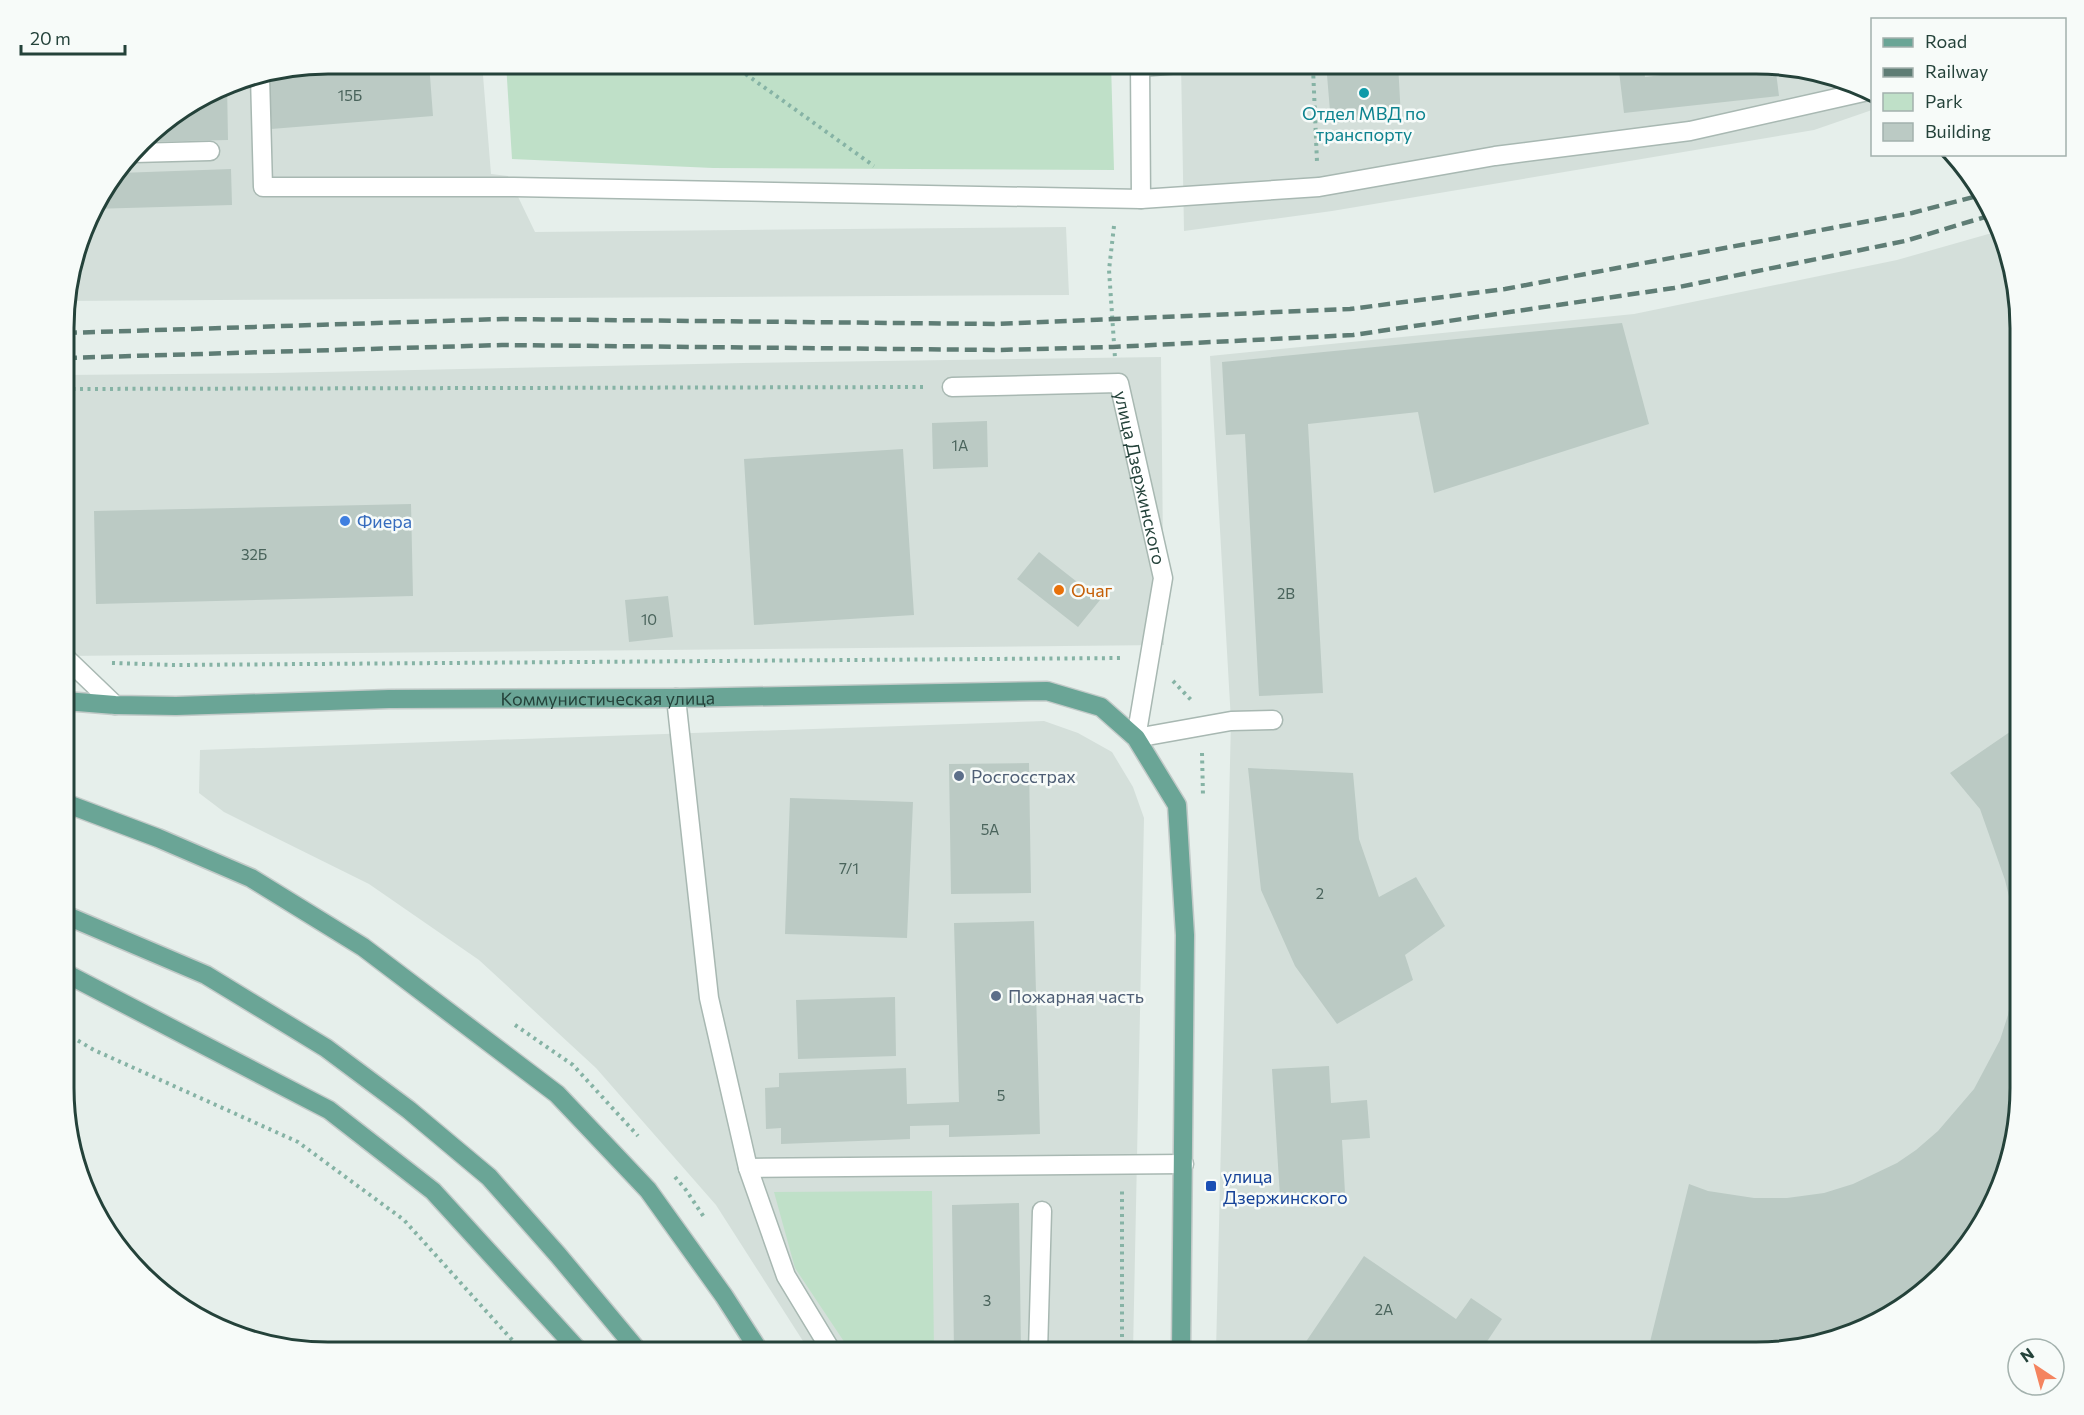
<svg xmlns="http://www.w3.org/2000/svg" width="2084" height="1415" font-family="Commissioner,sans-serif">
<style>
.built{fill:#d4dfda}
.green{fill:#bfe0c8}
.building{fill:#bbcac4}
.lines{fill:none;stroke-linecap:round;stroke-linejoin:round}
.service-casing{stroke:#a8b8b2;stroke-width:21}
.minor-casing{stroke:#a8b8b2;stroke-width:21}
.primary-casing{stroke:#c2cac8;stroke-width:21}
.path{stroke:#86b3a5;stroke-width:4;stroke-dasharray:3 4.5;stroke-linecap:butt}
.service{stroke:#fff;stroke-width:18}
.minor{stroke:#fff;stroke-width:18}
.primary{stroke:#6aa596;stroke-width:18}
.rail{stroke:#5f7d75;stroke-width:4.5;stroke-dasharray:12 6;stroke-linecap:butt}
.culture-dot{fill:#0f9aa8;stroke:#f7fbf9;stroke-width:2}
.shop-dot{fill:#3f7fe0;stroke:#f7fbf9;stroke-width:2}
.food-dot{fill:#e8710a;stroke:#f7fbf9;stroke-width:2}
.service-dot{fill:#5c6f8a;stroke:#f7fbf9;stroke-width:2}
.transit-dot{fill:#1a4fb4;stroke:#f7fbf9;stroke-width:2}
.labels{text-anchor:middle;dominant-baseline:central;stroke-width:5;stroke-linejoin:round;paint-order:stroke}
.number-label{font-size:15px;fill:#4a645c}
.culture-label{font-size:18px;fill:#0d838f;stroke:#f7fbf9}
.street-label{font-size:18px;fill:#24423a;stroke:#f7fbf9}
.shop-label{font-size:18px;fill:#366cbe;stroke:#f7fbf9;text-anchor:start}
.food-label{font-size:18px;fill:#c56008;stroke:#f7fbf9;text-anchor:start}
.service-label{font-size:18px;fill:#4e5e75;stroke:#f7fbf9;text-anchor:start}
.transit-label{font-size:18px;fill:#164399;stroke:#f7fbf9;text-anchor:start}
.rim{fill:none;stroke:#24423a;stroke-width:3}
</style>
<rect width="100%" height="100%" fill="#e6efeb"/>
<!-- built -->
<path class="built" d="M327,63H482L491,174L508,176L535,232L1066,227L1069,295L65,301V293L90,210L153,129L226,83Z
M1181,63L1774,64L1842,77L1872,93V110L1814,130L1332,211L1184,231Z
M1999,231L2020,310V1105L2007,1173L1967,1248L1874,1325L1757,1352H1216L1231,721L1210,356L1634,314L1897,260Z
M1161,357L1164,645L65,656V375L272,373L743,363Z
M1044,721L1078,733L1112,752L1133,787L1144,818L1133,1352H810L716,1205L596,1068L479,960L369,884L224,812L199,793L200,750Z"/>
<!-- green -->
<path class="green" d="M506,63H1018L1024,68L1029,63H1111L1114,170L713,168L512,159Z
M932,1191L934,1352H851L795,1268L774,1192Z"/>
<!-- building -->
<path class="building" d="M327,63H429L433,116L271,129L266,75Z
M1326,63H1398L1401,118L1331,123Z
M1558,63H1617V65L1559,71Z
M1618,63H1643L1645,77L1687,72L1686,64H1775L1779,96L1624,113Z
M227,83L228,140L142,142L153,129Z
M231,169L232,205L91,209L119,173Z
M1622,323L1649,424L1434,493L1418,412L1308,424L1323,693L1259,696L1245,434L1226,435L1222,362Z
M987,421L988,467L933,469L932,423Z
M903,449L914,615L754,625L744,459Z
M411,504L413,596L96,604L94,511Z
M1039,552L1100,600L1078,627L1017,579Z
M668,596L673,637L629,642L625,600Z
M2020,725V1105L2007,1173L1967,1248L1874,1325L1757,1352H1665L1649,1346L1689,1184L1708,1191L1754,1198H1787L1824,1193L1853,1184L1897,1163L1916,1150L1938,1131L1974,1089L2000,1040L2008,1015L2013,992L2016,962L2015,938L2013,913L2005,880L1980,809L1950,773Z
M1029,763L1031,893L951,894L949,764Z
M1248,768L1353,773L1359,839L1379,897L1416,877L1445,926L1405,955L1413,980L1337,1024L1295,966L1261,890Z
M790,798L913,802L907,938L785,934Z
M1034,921L1040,1134L949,1137V1125L910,1126V1139L781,1144V1128L766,1129L765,1088L779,1087V1073L906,1068L907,1104L959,1102L954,923Z
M895,997L896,1056L798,1059L796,1000Z
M1329,1066L1331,1103L1367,1100L1370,1138L1342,1140L1345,1193L1280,1197L1272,1069Z
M1019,1203L1021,1352H954L952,1205Z
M1364,1256L1456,1319L1471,1298L1502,1319L1480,1352H1299Z
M417,1347V1351H341V1350Z"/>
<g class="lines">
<!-- service casing -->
<g class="service-casing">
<g id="service">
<path d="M1140,67L1192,63"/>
<path d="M260,76L263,187H514L1141,199L1319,187L1495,156L1690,131L1868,91"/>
<path d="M134,153L210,151"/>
<path id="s1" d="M952,387L1119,383L1163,578L1136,738L1231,721L1273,720"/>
<path d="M65,657L115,705"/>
<path d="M676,698L709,998L748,1168L786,1276L832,1352"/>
<path d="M748,1168L1184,1164"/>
<path d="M1038,1352L1042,1211"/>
</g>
</g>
<!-- minor casing -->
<g class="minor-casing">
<path id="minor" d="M1140,63L1141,199"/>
</g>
<!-- primary casing -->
<g class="primary-casing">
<g id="primary">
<path id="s2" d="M65,701L115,705L176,706L389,699L676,698L1047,691L1101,707L1136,738L1177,805L1185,935L1181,1352"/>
<path d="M65,803L158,838L251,878L363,947L557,1094L648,1190L724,1296L760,1352"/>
<path d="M65,915L206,975L326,1048L409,1110L489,1177L558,1255L639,1352"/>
<path d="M65,973L329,1110L433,1191L580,1352"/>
</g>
</g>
<!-- path -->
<path class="path" d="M718,63L740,70L874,166
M1313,68L1317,162
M1114,226L1109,270L1115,358
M65,389L927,387
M112,663L173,665L1124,658
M1173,681L1193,702
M1202,753L1203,796
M515,1025L573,1065L638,1136
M65,1033L94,1050L298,1142L404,1220L523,1352
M675,1177L686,1190L704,1217
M1122,1352V1191"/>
<!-- service -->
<use href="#service" class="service"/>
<!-- minor -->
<use href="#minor" class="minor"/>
<!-- primary -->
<use href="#primary" class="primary"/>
<!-- rail -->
<path class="rail" d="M65,333L502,319L996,324L1350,309L1505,289L1912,213L1981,195
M65,358L502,345L997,350L1113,347L1353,335L1674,288L1905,241L1995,214"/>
</g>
<!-- markers -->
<circle class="culture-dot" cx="1364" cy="93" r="6"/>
<circle class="shop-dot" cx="345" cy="521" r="6"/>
<circle class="food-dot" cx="1059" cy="590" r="6"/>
<g class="service-dot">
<circle cx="959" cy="776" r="6"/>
<circle cx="996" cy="996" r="6"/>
</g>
<rect class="transit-dot" x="1205" y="1180" width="12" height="12" rx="3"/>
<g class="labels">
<!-- number labels -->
<g class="number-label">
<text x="350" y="95">15Б</text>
<text x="960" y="445">1А</text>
<text x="254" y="554">32Б</text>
<text x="1286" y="593">2В</text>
<text x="649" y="619">10</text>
<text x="990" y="829">5А</text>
<text x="849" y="868">7/1</text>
<text x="1320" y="893">2</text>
<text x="1001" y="1095">5</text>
<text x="987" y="1300">3</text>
<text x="1384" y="1309">2А</text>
</g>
<!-- culture labels -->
<g class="culture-label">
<text x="1364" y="113">Отдел МВД по<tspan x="1364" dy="21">транспорту</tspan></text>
</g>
<!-- street labels -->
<g class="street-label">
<text stroke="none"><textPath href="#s1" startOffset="264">улица Дзержинского</textPath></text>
<text stroke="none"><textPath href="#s2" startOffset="543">Коммунистическая улица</textPath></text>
</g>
<!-- shop labels -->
<g class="shop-label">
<text x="357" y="521">Фиера</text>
</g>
<!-- food labels -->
<g class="food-label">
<text x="1071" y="590">Очаг</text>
</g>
<!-- service labels -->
<g class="service-label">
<text x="971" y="776">Росгосстрах</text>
<text x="1008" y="996">Пожарная часть</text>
</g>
<!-- transit labels -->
<g class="transit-label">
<text x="1223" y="1176">улица<tspan x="1223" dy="21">Дзержинского</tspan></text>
</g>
</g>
<!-- crop -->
<path d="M0 0H2084V1415H0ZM328 74H1756A254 254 0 0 1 2010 328V1088A254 254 0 0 1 1756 1342H328A254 254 0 0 1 74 1088V328A254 254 0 0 1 328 74Z" fill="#f7fbf9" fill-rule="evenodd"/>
<path class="rim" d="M328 74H1756A254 254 0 0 1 2010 328V1088A254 254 0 0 1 1756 1342H328A254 254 0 0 1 74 1088V328A254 254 0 0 1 328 74Z"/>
<!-- legend -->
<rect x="1871" y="18" width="195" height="138" fill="#f7fbf9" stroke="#a3b1ad" stroke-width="1.5"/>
<rect x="1883" y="38" width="30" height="9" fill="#6aa596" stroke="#a3b1ad" stroke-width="1.5"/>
<text x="1925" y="48" font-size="18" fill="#24423a">Road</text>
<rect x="1883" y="68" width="30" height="9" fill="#5f7d75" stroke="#a3b1ad" stroke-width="1.5"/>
<text x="1925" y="78" font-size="18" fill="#24423a">Railway</text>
<rect x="1883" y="93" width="30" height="18" fill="#bfe0c8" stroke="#a3b1ad" stroke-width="1.5"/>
<text x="1925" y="108" font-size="18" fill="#24423a">Park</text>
<rect x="1883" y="123" width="30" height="18" fill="#bbcac4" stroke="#a3b1ad" stroke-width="1.5"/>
<text x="1925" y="138" font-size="18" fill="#24423a">Building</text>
<!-- north arrow -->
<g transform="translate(2036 1367) rotate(324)"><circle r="28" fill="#f7fbf9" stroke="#a3b1ad" stroke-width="1.5"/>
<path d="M0-4.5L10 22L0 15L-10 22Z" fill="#f4845f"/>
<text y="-9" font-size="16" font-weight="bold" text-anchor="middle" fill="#24423a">N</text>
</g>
<!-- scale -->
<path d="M21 45v9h104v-9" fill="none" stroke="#24423a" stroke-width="3"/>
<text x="30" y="45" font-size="18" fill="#24423a" stroke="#f7fbf9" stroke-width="4.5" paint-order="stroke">20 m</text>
</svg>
